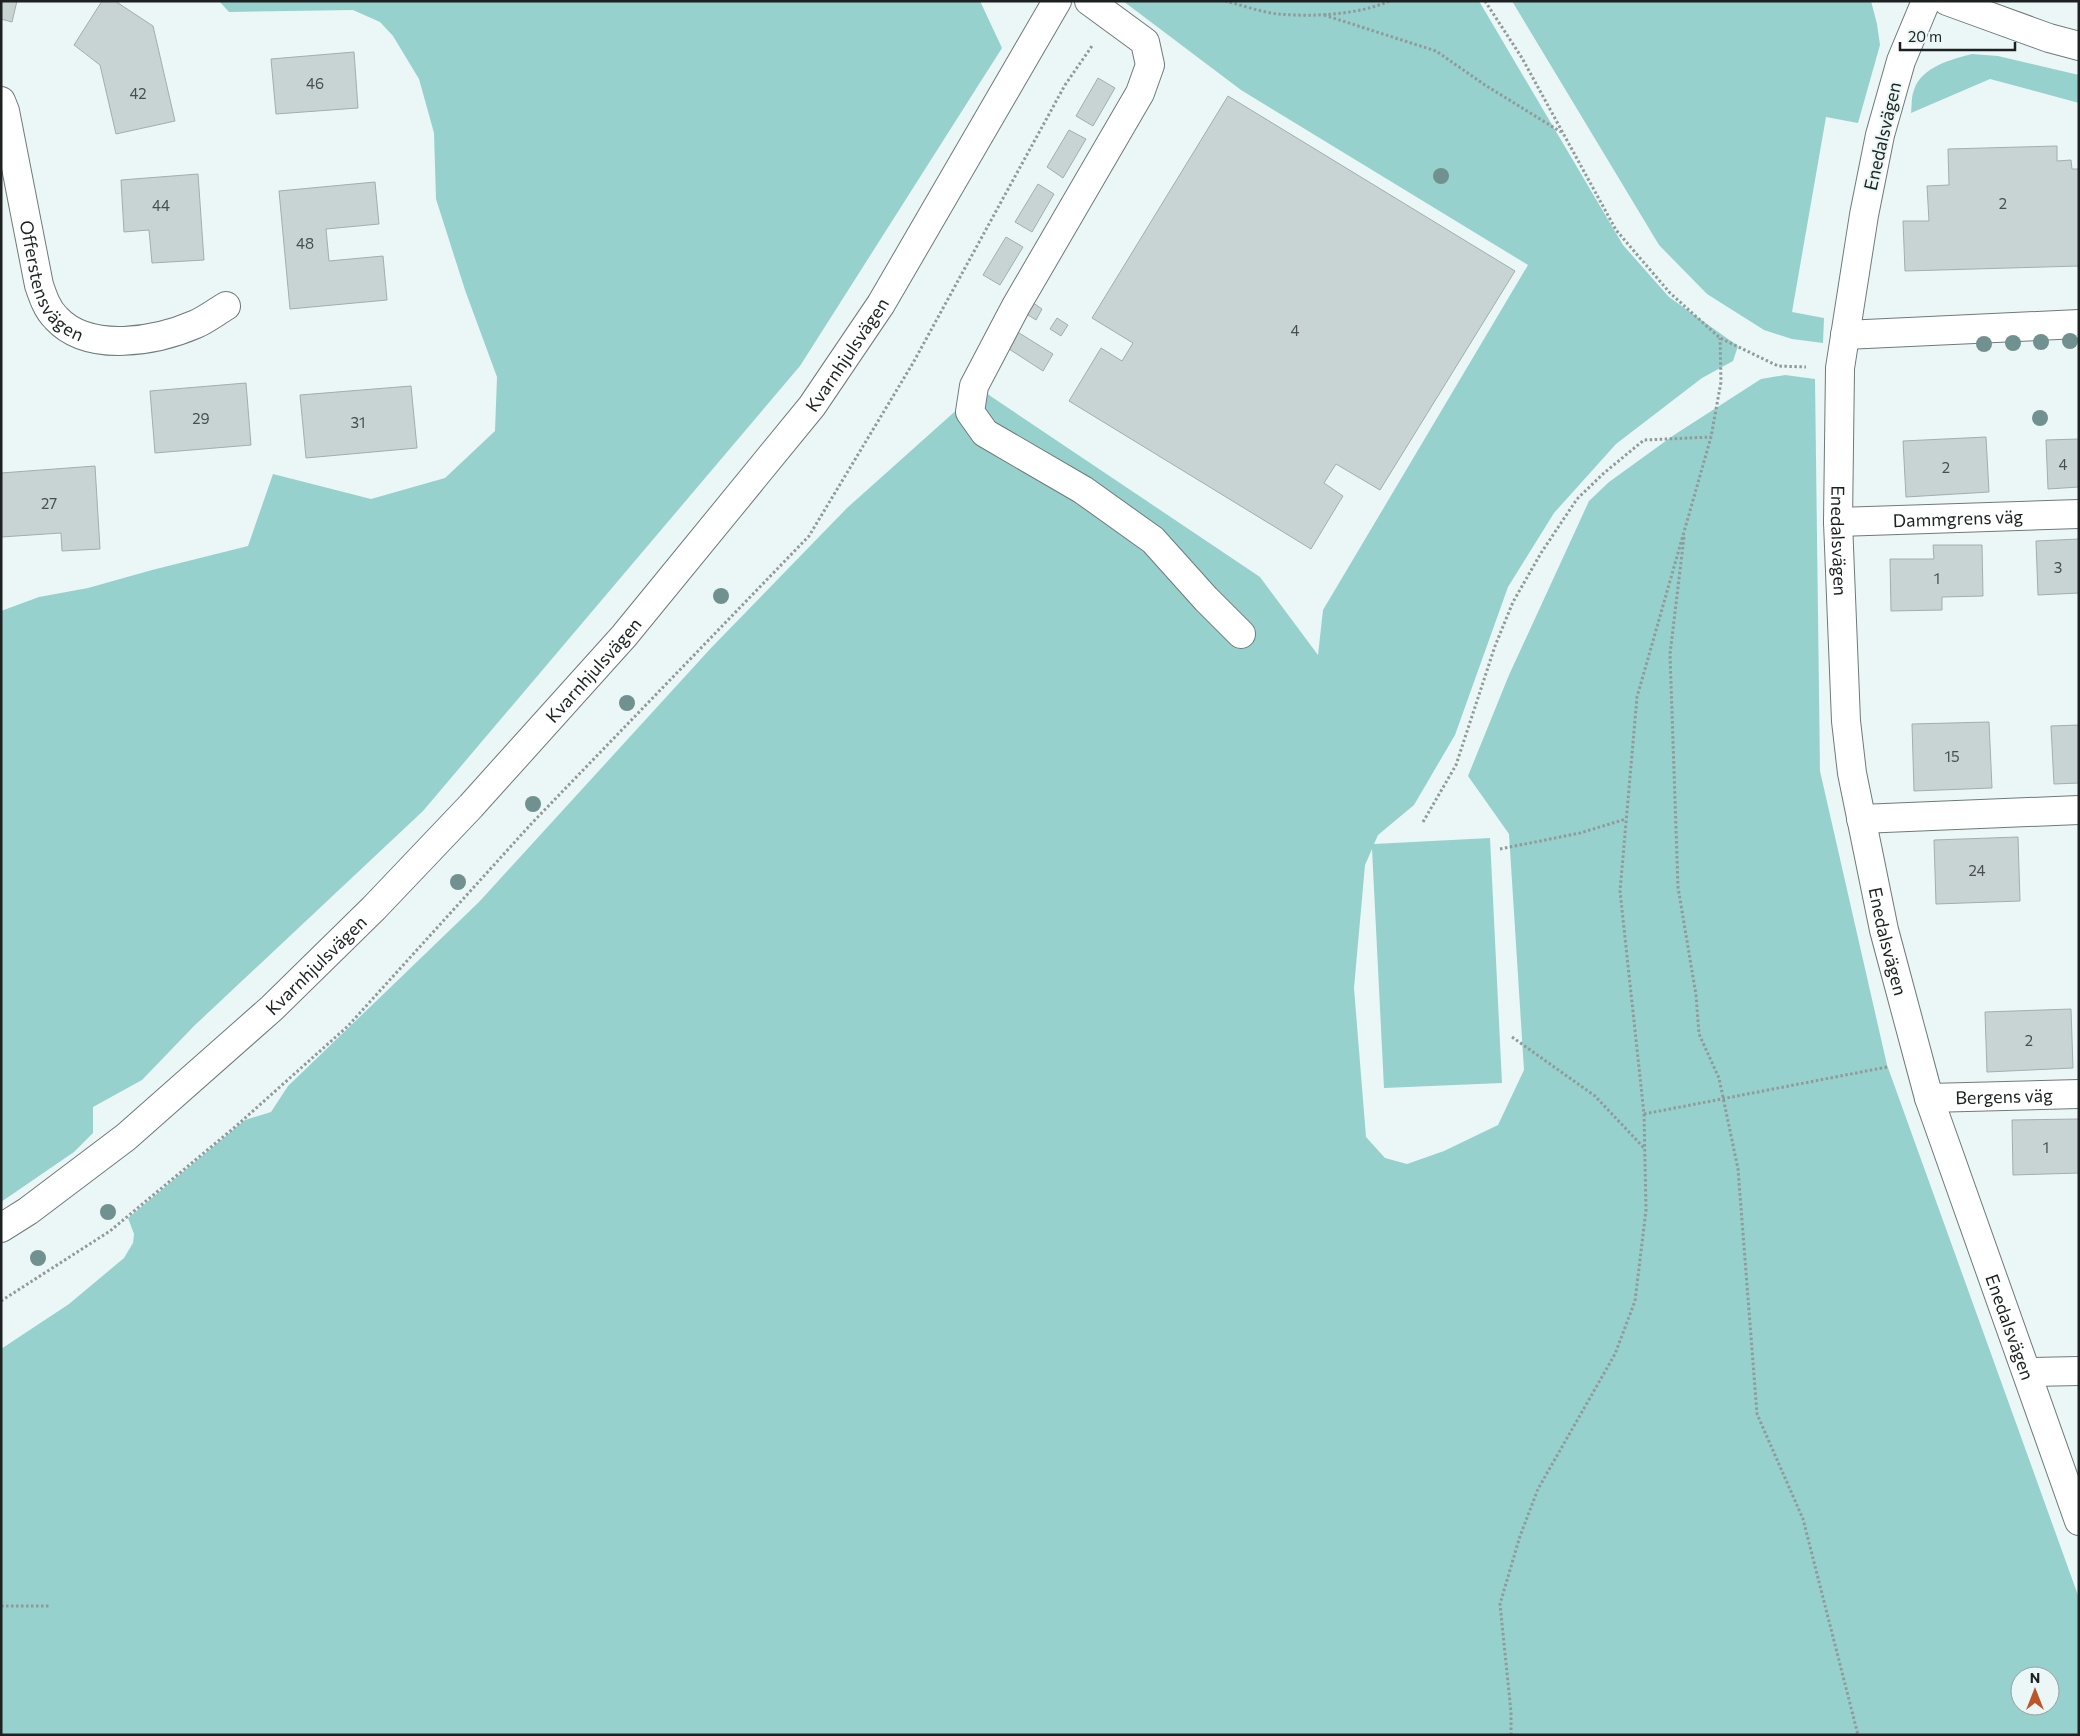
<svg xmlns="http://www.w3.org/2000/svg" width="2080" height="1736" font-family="Commissioner,sans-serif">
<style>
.green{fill:#97d1ce;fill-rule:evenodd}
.building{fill:#c8d4d4;stroke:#a2aead}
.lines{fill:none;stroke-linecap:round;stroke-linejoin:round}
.minor-casing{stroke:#6e7a79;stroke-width:30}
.path{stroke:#919a99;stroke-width:3;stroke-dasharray:2.5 2.5;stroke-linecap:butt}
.minor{stroke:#fff;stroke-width:28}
.tree{fill:#709190}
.labels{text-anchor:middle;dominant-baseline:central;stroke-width:4;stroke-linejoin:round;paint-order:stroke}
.number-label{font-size:15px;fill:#484e4e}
.street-label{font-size:18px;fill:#1d2121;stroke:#eaf7f6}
</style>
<rect width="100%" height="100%" fill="#eaf7f6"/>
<!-- green -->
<path class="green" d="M219,1H980L1002,48L800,366L423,811L194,1026L142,1080L93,1107V1133L74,1152L1,1202V611L39,597L88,588L152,570L248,546L273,474L371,499L445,478L495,431L497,377L465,290L436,199L434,133L419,79L393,36L380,22L353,10L229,12Z
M1123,1H1479L1623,245L1669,297L1738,346L1733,361L1702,378L1616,444L1554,513L1508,587L1455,735L1414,805L1378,835L1374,844L1490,838L1502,1083L1384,1088L1372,849L1365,865L1354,988L1366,1137L1385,1158L1407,1164L1444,1151L1498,1125L1524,1070L1509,834L1468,776L1509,675L1589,501L1609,482L1674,435L1761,379L1785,375L1815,379L1820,771L1887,1065L2079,1598V1735H1V1349L69,1304L124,1258L133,1243L134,1234L128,1218L245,1120L271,1112L288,1086L479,902L711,648L847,508L980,389L1260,577L1318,655L1323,610L1528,265L1241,90ZM2020,1676H2050V1706H2020Z
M1512,1H1871L1877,24L1880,45L1858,123L1826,117L1792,312L1824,318L1823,343L1792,339L1764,330L1707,294L1659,245Z
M1972,54L1998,56L2079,75V103L1990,79L1911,113C1912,106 1911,97 1914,90C1921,67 1952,59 1972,54Z"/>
<!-- building -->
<path class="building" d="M1,1H17L12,22L1,19Z
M102,1H115L153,26L175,121L116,134L100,65L74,45Z
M354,52L358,108L276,114L271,59Z
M1098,78L1115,88L1093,126L1076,116Z
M1228,96L1515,271L1380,490L1336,464L1324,483L1343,496L1311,549L1069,401L1101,348L1122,361L1133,343L1092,318Z
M1069,130L1086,139L1063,178L1047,167Z
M2057,146V161L2071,160L2072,169H2079V266L1905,271L1903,221H1929L1927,186L1949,185L1948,149Z
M198,174L204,260L152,263L149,230L124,232L121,180Z
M375,182L379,224L326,229L329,261L383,256L387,300L290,309L279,191Z
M1038,184L1054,194L1032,232L1015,222Z
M1006,237L1023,247L1000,285L983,275Z
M1032,302L1042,309L1036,320L1025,313Z
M1057,318L1068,325L1061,336L1050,329Z
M1016,331L1053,354L1043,371L1006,347Z
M246,383L251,445L155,453L150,391Z
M411,386L417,448L306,458L300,395Z
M1986,437L1989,492L1906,497L1903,441Z
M2079,439V487L2048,489L2046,440Z
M95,466L100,549L62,551L61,533L1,537V473Z
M2079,539V593L2038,595L2036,541Z
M1933,545H1982L1983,596L1942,597V610L1891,611L1890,559H1934Z
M1989,722L1992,788L1914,791L1912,724Z
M2079,725V783L2054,784L2051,726Z
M2018,837L2020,901L1936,904L1934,840Z
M2071,1009L2073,1068L1987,1072L1985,1012Z
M2079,1119V1173L2013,1175L2012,1120Z"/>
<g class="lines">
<!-- minor casing -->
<g class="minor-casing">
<g id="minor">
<path d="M1089,1L1145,42L1150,65L1140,93L1016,306L974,386L970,412L985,433L1083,490L1153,540L1206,599L1241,634"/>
<path id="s1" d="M1926,1L1901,61L1880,135L1864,215L1840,368L1838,522L1846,721L1852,773L1884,930L1929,1098L2079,1521"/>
<path d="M1947,1L2049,38L2079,46"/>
<path id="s2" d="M1,101L5,111L39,285C43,297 47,309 56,318C89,354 157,341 196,324C207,319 216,312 226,306"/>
<path d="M1845,335L2079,324"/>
<path id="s3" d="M1838,522L2079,514"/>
<path d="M1861,819L2079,810"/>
<path id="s4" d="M1929,1098L2079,1094"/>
<path id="s5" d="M1,1228L28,1211L126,1137L272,1008L374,908L471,806L624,636L812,406L881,304L1057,1"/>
<path d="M2027,1372L2079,1371"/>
</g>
</g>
<!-- path -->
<path class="path" d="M1225,1C1242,5 1260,12 1278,14C1314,17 1356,15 1390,1
M1485,1L1522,58L1616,230L1670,293L1720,338L1778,366L1806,367
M1324,15L1436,51L1485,85L1561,132
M1684,537L1670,654L1678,887L1696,995L1699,1034L1719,1078L1738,1169L1757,1414L1803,1519L1858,1735
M1423,822L1456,765L1495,646L1513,602L1541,553L1577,499L1604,473L1644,440L1711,437
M1500,849L1580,833L1626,819
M1512,1037L1595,1096L1645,1149
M1644,1114L1887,1067
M1,1301L110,1231L235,1127L348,1026L532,823L809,536L913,363L1065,85L1092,46
M1,1606H50
M1511,1735V1712L1500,1604L1520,1536L1538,1489L1615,1354L1635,1301L1646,1210L1644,1114L1620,891L1637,697L1711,437L1721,382L1720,338"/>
<!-- minor -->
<use href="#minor" class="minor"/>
</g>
<!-- trees -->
<g class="tree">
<circle cx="1441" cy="176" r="8"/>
<circle cx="2070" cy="341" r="8"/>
<circle cx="2041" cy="342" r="8"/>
<circle cx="2013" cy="343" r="8"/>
<circle cx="1984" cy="344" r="8"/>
<circle cx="2040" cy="418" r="8"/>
<circle cx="721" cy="596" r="8"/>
<circle cx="627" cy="703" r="8"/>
<circle cx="533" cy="804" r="8"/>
<circle cx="458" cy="882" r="8"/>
<circle cx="108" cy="1212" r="8"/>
<circle cx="38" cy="1258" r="8"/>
</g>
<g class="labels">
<!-- number labels -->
<g class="number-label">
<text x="315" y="83">46</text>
<text x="138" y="93">42</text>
<text x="2003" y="203">2</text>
<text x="161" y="205">44</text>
<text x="305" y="243">48</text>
<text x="1295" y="330">4</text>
<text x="201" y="418">29</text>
<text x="358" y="422">31</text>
<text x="2063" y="464">4</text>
<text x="1946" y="467">2</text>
<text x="49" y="503">27</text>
<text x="2058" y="567">3</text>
<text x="1937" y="578">1</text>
<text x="1952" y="756">15</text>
<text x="1977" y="870">24</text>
<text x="2029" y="1040">2</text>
<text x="2046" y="1147">1</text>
</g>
<!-- street labels -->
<g class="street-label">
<text transform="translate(1882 136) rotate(-77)">Enedalsvägen</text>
<text stroke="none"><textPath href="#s2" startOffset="190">Offerstensvägen</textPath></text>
<text stroke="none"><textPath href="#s5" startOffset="1221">Kvarnhjulsvägen</textPath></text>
<text stroke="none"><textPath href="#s3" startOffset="120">Dammgrens väg</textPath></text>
<text stroke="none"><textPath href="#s1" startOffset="551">Enedalsvägen</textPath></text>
<text stroke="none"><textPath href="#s5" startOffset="816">Kvarnhjulsvägen</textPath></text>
<text stroke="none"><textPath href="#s1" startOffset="956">Enedalsvägen</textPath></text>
<text stroke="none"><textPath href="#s5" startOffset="411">Kvarnhjulsvägen</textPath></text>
<text stroke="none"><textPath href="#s4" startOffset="75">Bergens väg</textPath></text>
<text stroke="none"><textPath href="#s1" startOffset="1361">Enedalsvägen</textPath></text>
</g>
</g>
<!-- border -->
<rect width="2080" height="1736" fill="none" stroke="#1d2121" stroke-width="5"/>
<!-- north arrow -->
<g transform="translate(2035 1691)"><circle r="24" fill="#eaf7f6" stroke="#98a1a1"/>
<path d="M0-4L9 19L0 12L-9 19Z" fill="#bd5729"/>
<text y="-8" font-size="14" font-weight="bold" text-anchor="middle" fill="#1d2121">N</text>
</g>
<!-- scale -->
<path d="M1900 42v8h115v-8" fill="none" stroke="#1d2121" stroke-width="2.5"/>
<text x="1908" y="42" font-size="15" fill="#1d2121" stroke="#eaf7f6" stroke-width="4" paint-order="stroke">20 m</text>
</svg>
